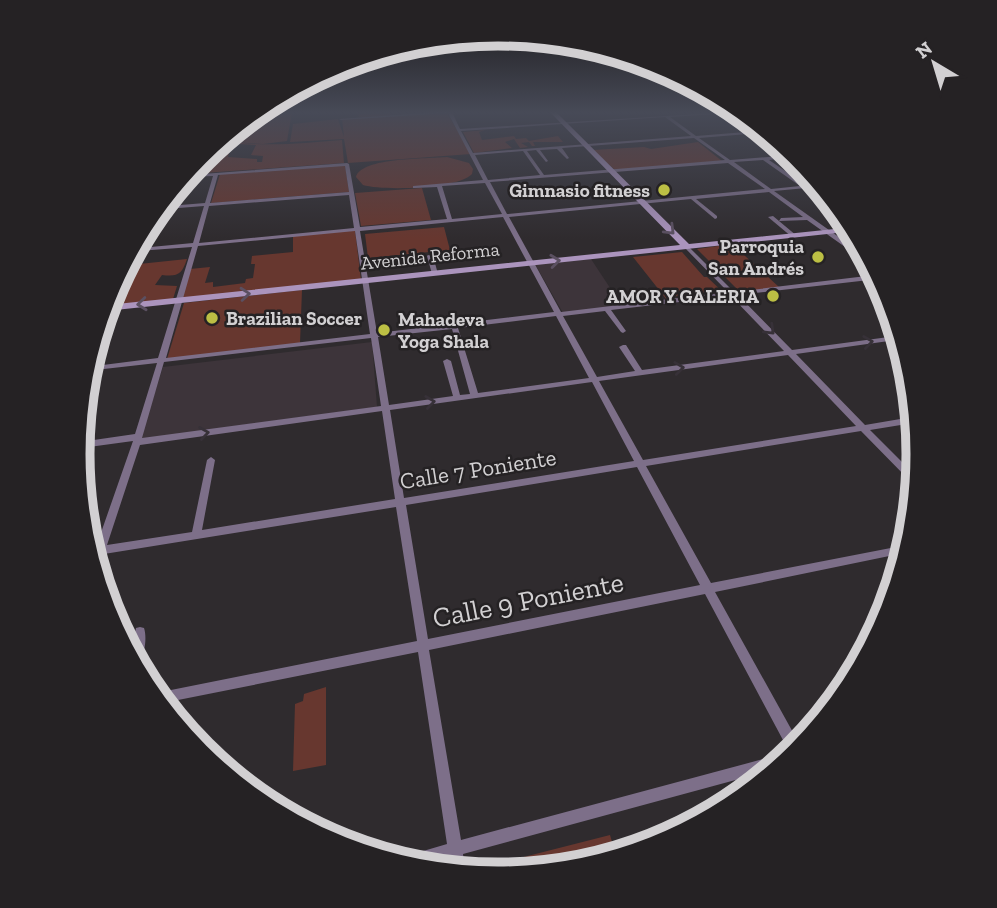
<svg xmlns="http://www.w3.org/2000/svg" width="997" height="908" font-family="'Zilla Slab',serif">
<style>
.built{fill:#3d343a}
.green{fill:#67372f}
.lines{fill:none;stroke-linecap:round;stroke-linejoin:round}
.street{fill:#7d6f89;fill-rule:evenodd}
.secondary{fill:#ab94bd;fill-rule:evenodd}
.oneway{stroke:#5b5061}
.oneway2{stroke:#373138}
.poi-dot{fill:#bcbf44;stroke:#252224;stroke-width:2.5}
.labels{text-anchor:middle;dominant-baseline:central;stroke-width:5;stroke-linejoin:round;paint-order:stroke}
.far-poi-label{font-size:19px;font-weight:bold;fill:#d2d0d2;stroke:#252224;text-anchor:end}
.far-street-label{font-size:19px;fill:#d2d0d2;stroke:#252224}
.street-label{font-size:23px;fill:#d2d0d2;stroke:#252224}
.near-street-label{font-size:28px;fill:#d2d0d2;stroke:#252224}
.rim{fill:none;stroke:#d2d0d2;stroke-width:9}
</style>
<rect width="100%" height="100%" fill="#2f2b2e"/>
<!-- built -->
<path class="built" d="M591,259L622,306L563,313L535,264Z
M372,342L377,407L140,439L163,367Z"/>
<!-- green -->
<path class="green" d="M268,112H292L287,141L263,144L233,142C271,147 303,143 342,140L344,163L189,174C201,157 209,148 231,146L228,157L257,159V162H262L263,156L251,155L256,145L221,143Z
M357,112H390L391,116L447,113L471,154L348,163L344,139L290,142L293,124L338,119L344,137L342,119L368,117H359Z
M485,130L479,132L482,140L514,136L516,139L526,138L529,141L558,136L563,142H533L535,146H532L529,142L521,143L528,147L520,148L514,139L505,142L512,148L474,153L463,132Z
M698,142L722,161L615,170L593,150L644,147L651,149Z
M447,157L469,163L473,169L472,174C458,189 383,191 363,185L356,177C361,157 428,159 447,157Z
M345,164L349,192L211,203L220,174Z
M422,188L431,220L361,226L355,193Z
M444,227L450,250L368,258L365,234Z
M355,230L361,280L180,299L190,269L210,267L205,283L213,282V287L245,283L246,279L253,278L255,264H251L252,256L293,252V236Z
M732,244L779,287L741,293L697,249Z
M682,252L704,277H707L725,294C707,292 683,291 667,300L633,257Z
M135,255H142L139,264L187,259C182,274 178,277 162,275L155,285L177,286L173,299L107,306C109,299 110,290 118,290L114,299H120L130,279H119Z
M302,290L300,343L167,359L184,303Z
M326,687V765L293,771L295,704L303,701L304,694Z
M610,835L615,852L499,875L482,871L481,868Z"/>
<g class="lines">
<!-- street -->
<path class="street" d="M437,112H452L460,129L729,112L731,113L670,117L696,136L758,131L760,133L699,138L730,160L793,155L796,157L769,160L806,185H815L817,187L774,191L860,252L865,260L862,259L807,220L779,221L797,236L792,237L768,217L773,216L779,221L781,218L803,217L769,192L696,199L717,216V218L715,219L691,199L509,217L561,312L728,292L685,248V246L687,245L734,292L875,275L878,279L738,295L792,350L896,336V340L796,354L865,425L912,417L913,423L870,430L915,475L913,483L911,482L861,431L646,466L711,583L901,546L899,554L715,592L800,745L796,752L791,755L705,594L429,650L461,840L782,754L787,758L765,772L463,854L465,868L450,865L449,858L434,862L411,857L413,854L447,844L418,652L168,702L161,692L417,641L396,507L104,554L99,557L96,547L133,441L89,447L83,460L80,463L78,454L80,442L135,434L157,363L95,370V366L158,358L192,247L138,251L140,248L193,243L204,206L166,209L168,206L205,203L213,176L187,177L189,175L347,163L349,164L360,227L447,219L437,187L415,188H413V186L483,180L448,113L341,120L339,119ZM665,117L691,136L473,153L461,131ZM694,138L725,160L544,175L527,151L536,150L546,162L548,161L540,150L557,149L567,159L569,158L562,148ZM523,151L540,175L488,180L475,155ZM763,160L800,186L771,189L734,162ZM728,163L765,189L507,214L490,182ZM345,166L349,192L210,203L218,175ZM485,183L502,214L452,219L442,186ZM349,195L354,228L199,243L209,206ZM503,217L554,312L377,333L360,231ZM355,231L370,334L166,358L198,246ZM731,296L784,351L642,370L626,345H623L619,347L635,371L597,377L563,316L605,311L621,332L623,333L626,331L611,310ZM556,316L589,378L478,393L458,328ZM452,329L470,394L460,395L451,361L447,359L443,361L453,396L389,405L378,337ZM371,338L381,406L142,438L164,362ZM788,355L856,426L643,460L599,381ZM592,382L634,461L404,498L390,410ZM382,411L395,499L202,530L215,460L211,457L207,460L192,532L107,545L140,445ZM637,467L700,585L428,639L406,505Z
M428,255L433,256L438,274L437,275L432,274L427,256Z
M140,627L144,628C147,637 145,653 140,660L132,648L136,628Z"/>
<!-- secondary -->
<path class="secondary" d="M550,112H556L689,244L844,228L846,232L106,311L107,305L680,245Z"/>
</g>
<!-- one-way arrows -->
<defs><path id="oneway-chevron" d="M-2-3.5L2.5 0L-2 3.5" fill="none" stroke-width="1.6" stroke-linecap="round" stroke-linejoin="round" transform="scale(1.75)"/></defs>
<g class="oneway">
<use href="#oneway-chevron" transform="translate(670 230) rotate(45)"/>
<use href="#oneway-chevron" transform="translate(555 261) rotate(-6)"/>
<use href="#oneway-chevron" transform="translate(245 294) rotate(-5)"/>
<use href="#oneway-chevron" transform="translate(142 304) rotate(174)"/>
</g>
<g class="oneway2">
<use href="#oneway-chevron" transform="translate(770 330) rotate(44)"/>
<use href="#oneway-chevron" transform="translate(868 342) rotate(-8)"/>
<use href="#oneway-chevron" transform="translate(679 368) rotate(-7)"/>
<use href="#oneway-chevron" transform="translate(430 402) rotate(-8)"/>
<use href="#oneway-chevron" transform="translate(204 433) rotate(-8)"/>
</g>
<!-- sky -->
<linearGradient id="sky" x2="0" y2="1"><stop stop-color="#1a1819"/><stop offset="0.47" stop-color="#474a57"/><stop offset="1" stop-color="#474a57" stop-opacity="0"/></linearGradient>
<rect width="997" height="239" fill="url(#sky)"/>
<!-- markers -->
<g class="poi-dot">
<circle cx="664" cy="190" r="7"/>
<circle cx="818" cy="257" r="7"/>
<circle cx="773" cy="296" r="7"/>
<circle cx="212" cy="318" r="7"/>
<circle cx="384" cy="330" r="7"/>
</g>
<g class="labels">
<!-- far-poi labels -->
<g class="far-poi-label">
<text x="650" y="190">Gimnasio fitness</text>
<text x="804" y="246">Parroquia<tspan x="804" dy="22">San Andrés</tspan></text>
<text x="759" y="296">AMOR Y GALERIA</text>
<text x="226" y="318" text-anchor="start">Brazilian Soccer</text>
<text x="398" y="319" text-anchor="start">Mahadeva<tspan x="398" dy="22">Yoga Shala</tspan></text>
</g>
<!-- far-street labels -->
<g class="far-street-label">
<text transform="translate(430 256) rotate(-6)">Avenida Reforma</text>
</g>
<!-- street labels -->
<g class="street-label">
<text transform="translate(478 469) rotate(-9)">Calle 7 Poniente</text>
</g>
<!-- near-street labels -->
<g class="near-street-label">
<text transform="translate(528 600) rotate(-11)">Calle 9 Poniente</text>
</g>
</g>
<!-- crop -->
<path d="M0 0H997V908H0ZM90 454a408 408 0 1 1 816 0a408 408 0 1 1-816 0Z" fill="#252224" fill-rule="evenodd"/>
<path class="rim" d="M90 454a408 408 0 1 1 816 0a408 408 0 1 1-816 0Z"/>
<!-- north arrow -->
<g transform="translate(934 63) rotate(322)" stroke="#252224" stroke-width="5" paint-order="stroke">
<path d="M0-5L12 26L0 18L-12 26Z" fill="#d2d0d2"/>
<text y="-10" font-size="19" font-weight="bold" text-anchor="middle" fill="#d2d0d2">N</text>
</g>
</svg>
